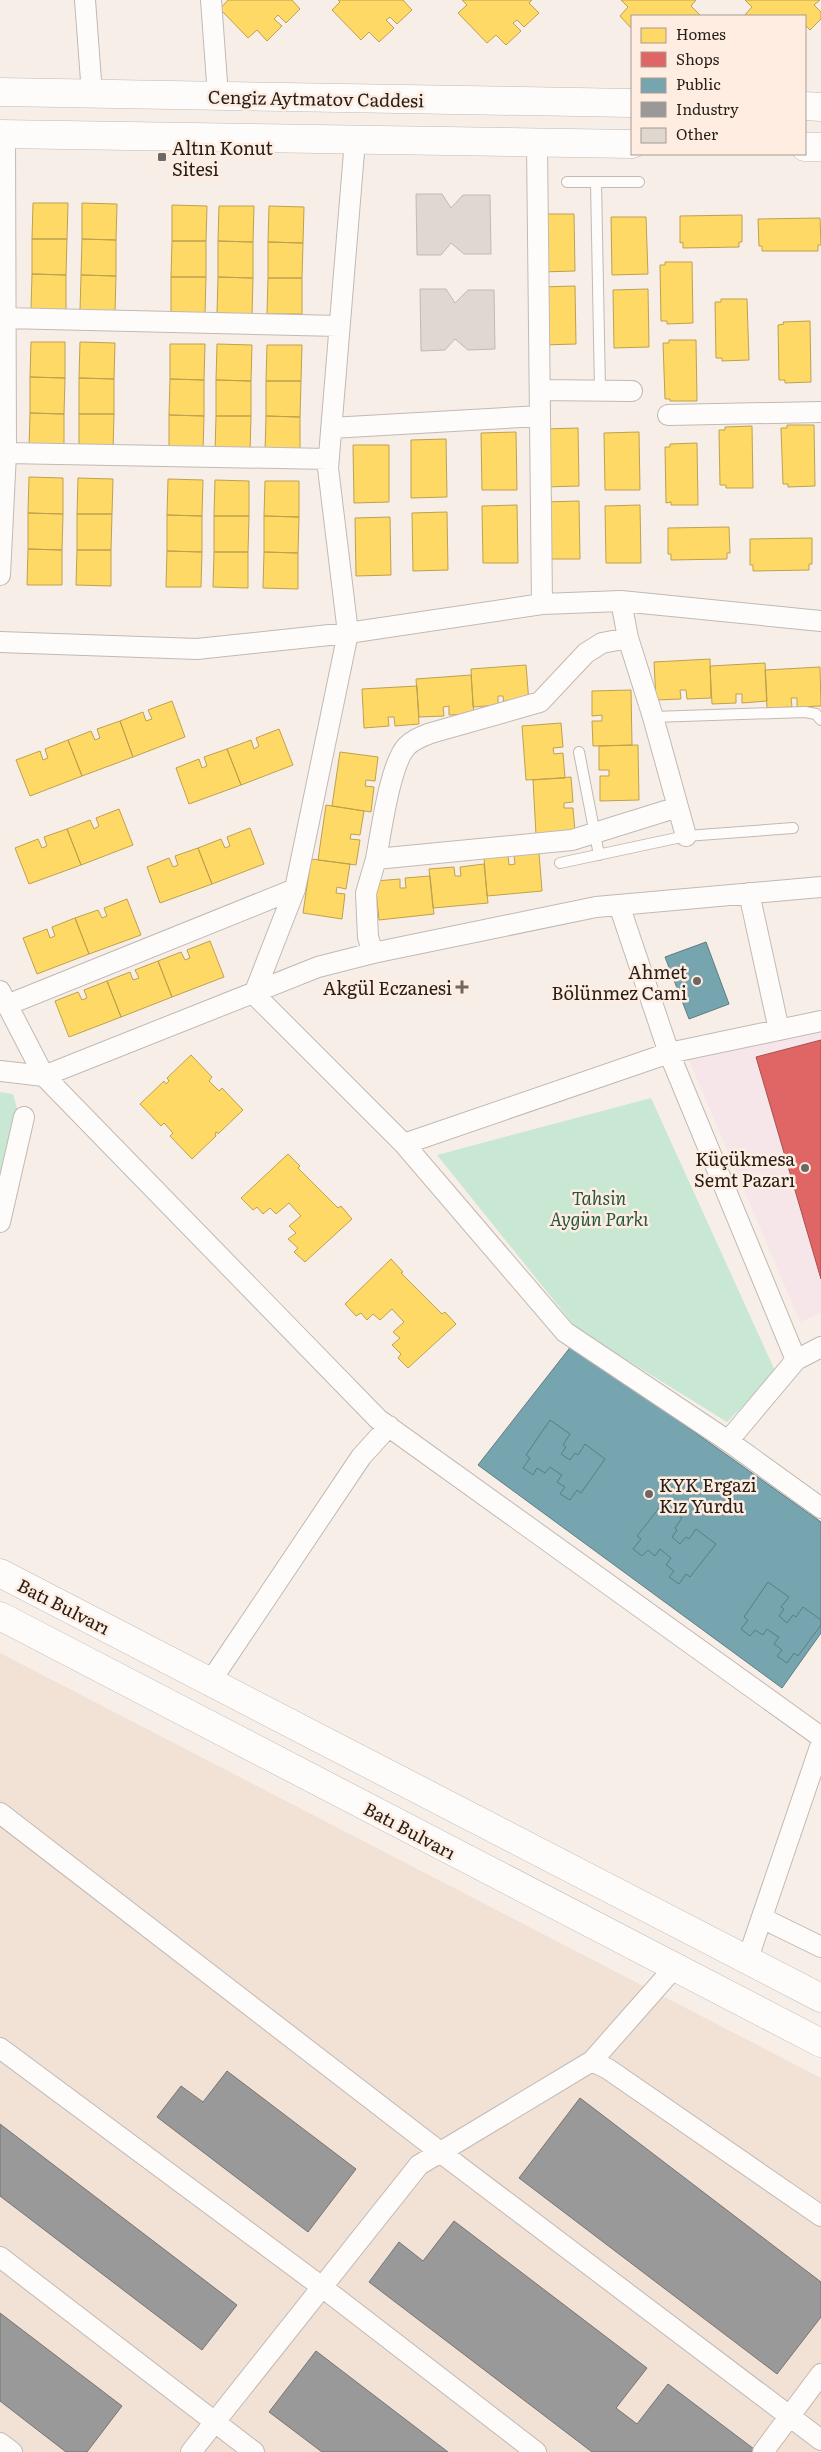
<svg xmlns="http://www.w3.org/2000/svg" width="821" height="2452" font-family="Literata,serif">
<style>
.commercial{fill:#f6e6e9}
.built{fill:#f2e1d5}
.green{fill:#c8e8d4}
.homes{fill:#ffd966;stroke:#bea14f}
.shops{fill:#e06666;stroke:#a8504f}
.public{fill:#76a5af;stroke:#5e7c82}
.industry{fill:#999;stroke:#767473}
.building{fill:#ded8d0;stroke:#c1bab3}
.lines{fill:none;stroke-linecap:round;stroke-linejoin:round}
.lane-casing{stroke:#c1b9b3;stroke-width:12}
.street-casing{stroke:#c1b9b3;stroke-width:22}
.primary-casing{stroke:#c1b9b3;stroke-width:29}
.lane{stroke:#fefcfb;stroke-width:10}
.street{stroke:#fefcfb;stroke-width:20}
.primary{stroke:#fefcfb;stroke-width:28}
.poi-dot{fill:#6f6761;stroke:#feede0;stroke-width:2}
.labels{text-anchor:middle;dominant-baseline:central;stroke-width:5;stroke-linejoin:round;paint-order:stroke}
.street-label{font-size:18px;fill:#261e19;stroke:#feede0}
.poi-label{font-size:18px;fill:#261e19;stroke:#feede0;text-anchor:end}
.park-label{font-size:18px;font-style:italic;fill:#265743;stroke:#feede0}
</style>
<rect width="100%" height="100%" fill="#f7eee7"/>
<!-- commercial -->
<path class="commercial" d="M821,1031V1313L800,1322L689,1060Z"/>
<!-- built -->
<path class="built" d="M0,1653L821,2078V2452H0Z"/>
<!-- green -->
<path class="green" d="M0,1092L13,1094L18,1112L0,1182Z
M651,1098L776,1373L727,1422L577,1329L437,1155Z"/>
<!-- homes -->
<path class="homes" d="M228,0H292L300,9L286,23L278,15L274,19L282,26L267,41L257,30L248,38L220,9Z
M338,0H403L412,10L397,24L390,17L386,20L394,28L379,42L369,32L361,40L332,10L340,2Z
M462,0H532L529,3L539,13L524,27L517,20L513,23L521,31L506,45L496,35L487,43L458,13L467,5Z
M621,0H696L691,6L701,16H632V29L620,16L628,7Z
M745,0H820L814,5L821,12V19L810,30L805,25V16H744L752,7Z
M33,203H68L67,239H32Z
M82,203L117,204L116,240L82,239Z
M172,205L207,206L206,241H172Z
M219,206H254L253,242L218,241Z
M269,206L304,207L303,243L268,242Z
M539,214H574L575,271L540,272Z
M742,215V242H739V247L683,248V242L680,243V216Z
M611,217H646L648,274L612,275Z
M820,218L821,245H818V251H762V246H759L758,219Z
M32,239H67L66,275L32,274Z
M82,239L116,240V276L81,275Z
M172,241H206V277H171Z
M218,241L253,242V278L218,277Z
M268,242L303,243L302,278H268Z
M665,262H692L693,323L667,324V321H661L660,265H665Z
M32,274L66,275V311L31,310Z
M81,275L116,276L115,311H80Z
M171,277H206L205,313L171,312Z
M218,277L253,278L252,314L217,313Z
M268,278H302V314H267Z
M575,286L576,344L541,345L540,287Z
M648,289L649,347L614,348L613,290Z
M721,299H747L749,360L722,361V358H716L715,302H721Z
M810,321L811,382L785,383V380H779L778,325L784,324L783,322Z
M669,340H696L697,401H670V399H665L663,343H669Z
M31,342H65V378L30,377Z
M80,342L115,343L114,379L79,378Z
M170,344H205L204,380L170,379Z
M217,344L252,345L251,381L216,380Z
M267,345H302L301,381H266Z
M30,377L65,378L64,414L30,413Z
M79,378L114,379V414H79Z
M170,379L204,380V416L169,415Z
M216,380L251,381V416H216Z
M266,381H301L300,417L266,416Z
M30,413L64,414V450L29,449Z
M79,414H114L113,450H79Z
M169,415L204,416L203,451H169Z
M216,416H251L250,452H215Z
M266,416L300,417V453L265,452Z
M787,425H814L815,486L788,487V484H783L781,428H787Z
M752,426L753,488H726V485H720L719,430H725V427Z
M578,428L579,486L544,487L543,429Z
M516,432L517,490H482L481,433Z
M639,432L640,490H605L604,433Z
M446,439L447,497L411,498V440Z
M697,443L698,505H671V502L666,503L665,447H670V444Z
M353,445H389V502L354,503Z
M29,477L63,478V514L28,513Z
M78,478L113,479L112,514H77Z
M168,479L203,480L202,516L167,515Z
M215,480L249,481V516H214Z
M265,481H299V517L264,516Z
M579,501L580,559H545L544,502Z
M517,505L518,563H483L482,506Z
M640,505L641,563H606L605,506Z
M447,512L448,570L413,571L412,513Z
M28,513L63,514L62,550L28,549Z
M77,514H112L111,550H77Z
M167,515L202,516V552L167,551Z
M214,516H249L248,552H214Z
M264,516L299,517L298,553L264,552Z
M390,517L391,575L356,576L355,518Z
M729,527L730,553H727V559L671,560V554H668V528Z
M812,538V564H809V570L753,571V565H750V539Z
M28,549L62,550V585H27Z
M77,550H111V586L76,585Z
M167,551L202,552L201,587H166Z
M214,552H248V588L213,587Z
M264,552L298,553V589L263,588Z
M710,659L711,698L687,699L686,690H680L681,699L656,700L654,662Z
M765,663L767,701L742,703V694H736V703L712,704L710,666Z
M526,665L529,703L504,705L503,696H498V705L473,707L471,669Z
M820,667L821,706L797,707V698H791L792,707L767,708L765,670Z
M471,675L474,714L449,715V706L443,707L444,716L419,717L416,679Z
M417,686L419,724L395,726L394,717H388L389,726L364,728L362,689Z
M631,690L632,745L593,746L592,721H602V715L592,716V691Z
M172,701L185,737L133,757L120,721L143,712L146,721L152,719L148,710Z
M120,721L133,757L82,776L68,740L91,731L95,740L100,738L97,729Z
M561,723L563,747L553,748L554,754L563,753L565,778L526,780L522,726Z
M279,729L293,765L241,785L227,749L251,740L254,749L259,746L256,738Z
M68,740L82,776L30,796L16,760L40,751L43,760L48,758L45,749Z
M638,745L639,800L600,801V776H609V770H599V746Z
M227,749L241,785L189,804L176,768L199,759L202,768L207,766L204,757Z
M340,752L378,757L375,781L366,780L365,786L374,787L371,812L332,806Z
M571,777L573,802L564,803V808H573L575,832L536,835L533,780Z
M326,805L364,811L360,835L351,834L350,839L360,840L356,865L318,860Z
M119,809L133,845L81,865L67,829L90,820L94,829L99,826L96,818Z
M250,828L264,864L212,884L198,848L221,839L225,848L230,846L227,837Z
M67,829L81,865L29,884L15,848L38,839L42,848L47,846L44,837Z
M198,848L212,884L160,903L147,867L169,858L173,867L178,865L175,856Z
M539,853L542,891L487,896L484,858L508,855L509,865L515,864L514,855Z
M311,859L350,864L346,889L337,887L336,893L345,894L342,919L303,913Z
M484,864L488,903L433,908L429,869L454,867L455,876H461L460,867Z
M430,876L434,914L379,920L375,881L400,879V888H406L405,878Z
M127,899L141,935L89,954L75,918L98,910L102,918L107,916L104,908Z
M75,918L89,954L37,974L23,938L47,929L50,938L55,936L52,927Z
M210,941L224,977L172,997L158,961L181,952L185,960L190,958L187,950Z
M158,961L172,997L121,1017L107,981L130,972L133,980L139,978L135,970Z
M107,981L121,1017L69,1037L55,1001L78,992L82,1000L87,998L84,990Z
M191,1055L212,1077L209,1081L219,1091L222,1088L243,1110L218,1134L217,1132L215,1133L216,1136L192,1159L170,1136L173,1133L164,1123L161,1126L140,1104L164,1081L166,1084L169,1081L167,1078Z
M288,1154L300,1166L298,1168L338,1208L341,1206L352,1219L305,1262L294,1252L298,1248L288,1239L296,1233L289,1226L301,1216L289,1203L276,1214L270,1208L263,1214L257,1207L253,1210L241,1198Z
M391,1259L403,1272L401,1273L442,1314L445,1312L456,1324L408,1368L398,1358L401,1354L392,1345L400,1338L393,1332L404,1322L392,1309L380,1320L373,1314L367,1320L361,1313L356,1316L345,1304Z"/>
<!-- shops -->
<path class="shops" d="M821,1040V1279L756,1057Z"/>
<!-- public -->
<path class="public" d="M706,942L729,1004L689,1019L665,957Z
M572,1345L821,1522V1633L782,1688L478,1465Z
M550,1420L570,1434L563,1445L566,1447L561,1454L570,1460L575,1453L578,1455L585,1444L605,1459L581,1493L577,1490L570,1500L560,1494L565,1487L557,1482L562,1475L560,1474L550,1467L545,1473L537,1468L533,1475L523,1468L530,1458L526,1455Z
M663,1503L682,1518L675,1528L677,1530L672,1537L680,1544L686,1537L689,1539L696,1529L716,1544L690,1577L686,1574L679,1584L669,1577L674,1571L666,1565L671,1558L660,1549L655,1556L648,1550L642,1556L633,1549L641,1539L637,1536Z
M768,1582L789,1597L781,1607L784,1609L779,1616L787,1623L793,1615L796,1617L803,1607L821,1620V1625L798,1656L794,1653L787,1663L777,1656L782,1650L774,1644L779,1637L777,1636L767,1629L763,1635L755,1630L750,1636L741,1629L748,1620L744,1617Z"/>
<!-- industry -->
<path class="industry" d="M227,2071L356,2169L308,2232L157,2117L181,2086L203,2102Z
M580,2098L821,2282V2317L777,2374L519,2178Z
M0,2124L237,2305L202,2350L0,2196Z
M454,2221L647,2368L616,2408L637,2424L668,2384L754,2449L752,2452H592L369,2282L399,2242L423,2261Z
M0,2313L122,2406L87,2452H66L0,2401Z
M316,2351L448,2452H322L269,2412Z"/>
<!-- building -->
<path class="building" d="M416,194H442L451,208L463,195H490L491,254H464L451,243L441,255H417Z
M420,289H446L455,303L468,290H494L495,349L468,350L455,339L445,350L421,351Z"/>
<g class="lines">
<!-- lane casing -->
<g class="lane-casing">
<path id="lane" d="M567,182H639
M596,182L600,390
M653,717L805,712L816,714L821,720
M579,752L599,855
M560,863L686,836L793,828"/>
</g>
<!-- street casing -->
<g class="street-casing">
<path id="street" d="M85,0L92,94
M211,0L218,96
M355,140L328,468L348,633L295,889L254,994L404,1144L565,1332L728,1441L821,1508
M537,143L542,604
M5,318L339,326
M540,390L632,391
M668,415L821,412
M331,428L540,416
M6,453L329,459
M0,575L6,453L5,134
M621,601L628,638L653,717L686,836
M0,642L197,649L348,633L542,604L621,601L821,621
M376,859C381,833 390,763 407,746C414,739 423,736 431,733L540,702L586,653L602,643L628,638
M749,893L779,1030
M619,905L669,1053L796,1360
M373,953L368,937L366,893L376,859L572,840L678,807
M0,991L44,1076L378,1419L821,1737
M7,1005L295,889
M0,1071L44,1076L318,967L373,953L596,907L821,887
M404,1144L669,1053L821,1021
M0,1222L24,1117
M728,1441L796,1360L821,1347
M210,1682L361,1457L389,1426
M0,1813L440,2152L821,2440
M762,1918L821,1947
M747,1961L821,1744
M674,1968L592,2061L608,2069L821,2216
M0,2048L322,2287L536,2452
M0,2257L254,2452
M0,2443L12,2452
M191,2452L419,2165L592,2061
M763,2452L821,2374"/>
</g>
<!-- primary casing -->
<g class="primary-casing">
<path id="primary" d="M0,92L632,103
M805,106L821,107
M0,134L632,144
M805,147H821
M0,1573L821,1998
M0,1616L821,2043"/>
</g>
<!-- lane -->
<use href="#lane" class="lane"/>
<!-- street -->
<use href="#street" class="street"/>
<!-- primary -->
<use href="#primary" class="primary"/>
</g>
<!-- markers -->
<g class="poi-dot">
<rect x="157" y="152" width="10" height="10" rx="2.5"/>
<circle cx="697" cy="981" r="5"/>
<path d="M459.5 979.5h5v5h5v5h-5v5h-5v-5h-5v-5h5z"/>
<circle cx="805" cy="1168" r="5"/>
<circle cx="649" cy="1494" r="5"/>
</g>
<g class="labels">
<!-- street labels -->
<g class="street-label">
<text transform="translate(316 98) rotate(1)">Cengiz Aytmatov Caddesi</text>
<text transform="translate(64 1606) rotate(27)">Batı Bulvarı</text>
<text transform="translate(410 1830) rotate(28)">Batı Bulvarı</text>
</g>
<!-- poi labels -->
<g class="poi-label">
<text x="172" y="147" text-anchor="start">Altın Konut<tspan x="172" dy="21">Sitesi</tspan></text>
<text x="687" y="971">Ahmet<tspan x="687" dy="21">Bölünmez Cami</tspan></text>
<text x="452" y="987">Akgül Eczanesi</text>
<text x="795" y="1158">Küçükmesa<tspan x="795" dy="21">Semt Pazarı</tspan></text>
<text x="659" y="1484" text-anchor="start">KYK Ergazi<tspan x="659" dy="21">Kız Yurdu</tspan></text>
</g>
<!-- park labels -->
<g class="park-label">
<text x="599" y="1197">Tahsin<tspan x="599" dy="21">Aygün Parkı</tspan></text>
</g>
</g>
<!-- legend -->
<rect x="631" y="15" width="175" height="140" fill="#feede0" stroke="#a89a90"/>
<rect x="641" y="28" width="25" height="15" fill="#ffd966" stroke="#a89a90"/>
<text x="676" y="40" font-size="15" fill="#261e19">Homes</text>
<rect x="641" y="52" width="25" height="15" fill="#e06666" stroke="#a89a90"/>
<text x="676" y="65" font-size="15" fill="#261e19">Shops</text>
<rect x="641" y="78" width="25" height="15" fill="#76a5af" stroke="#a89a90"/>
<text x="676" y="90" font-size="15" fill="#261e19">Public</text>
<rect x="641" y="102" width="25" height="15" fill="#999999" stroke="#a89a90"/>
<text x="676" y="115" font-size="15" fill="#261e19">Industry</text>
<rect x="641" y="128" width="25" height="15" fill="#ded8d0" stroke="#a89a90"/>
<text x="676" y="140" font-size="15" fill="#261e19">Other</text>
</svg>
